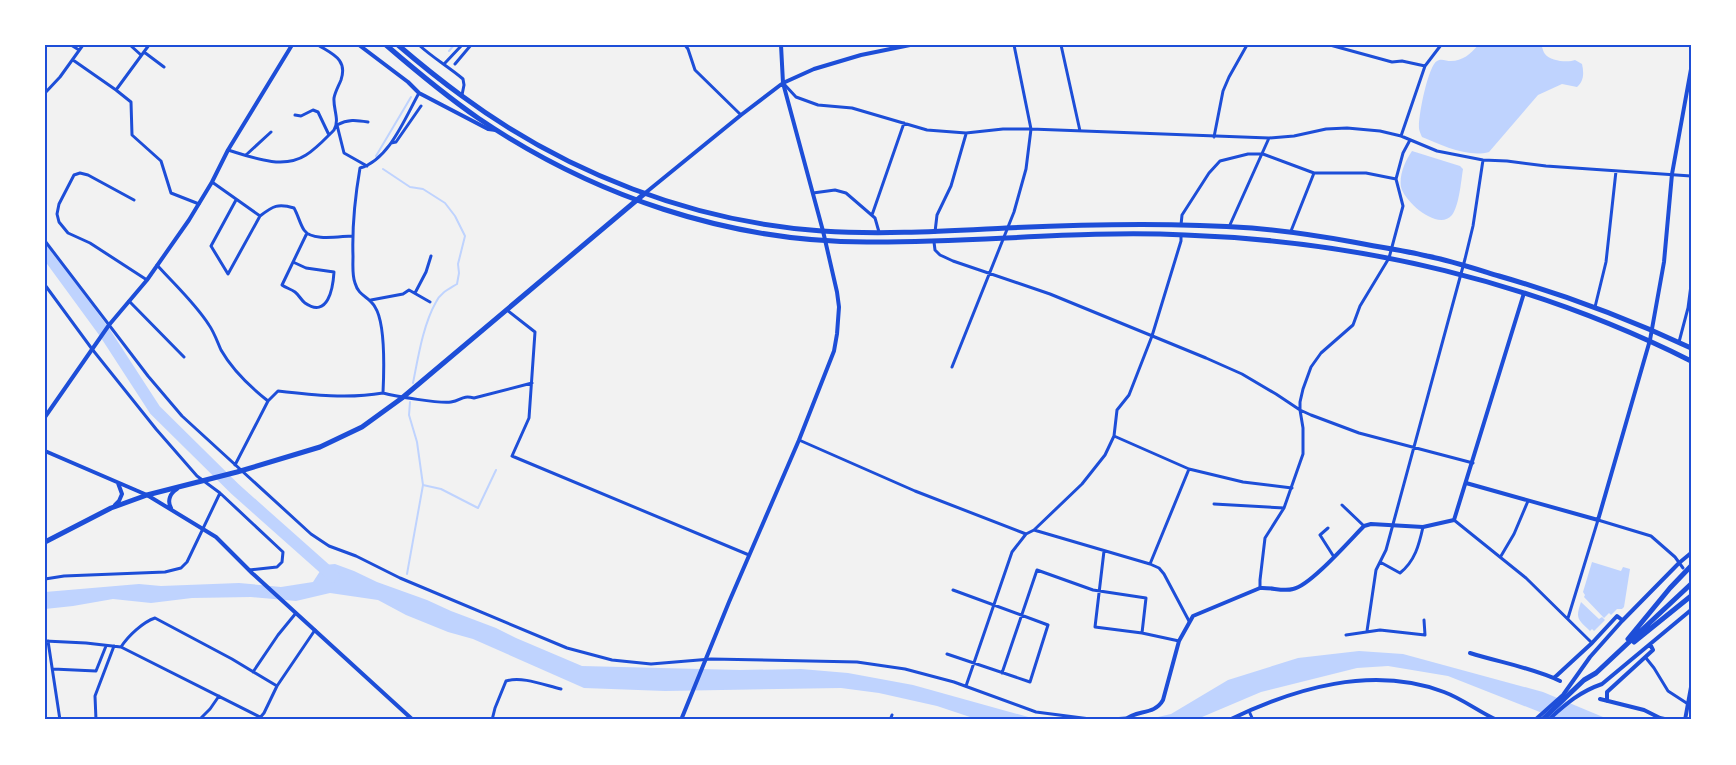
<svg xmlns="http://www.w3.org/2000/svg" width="1736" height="765" font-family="Cabin,sans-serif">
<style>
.water{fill:#bfd3fe}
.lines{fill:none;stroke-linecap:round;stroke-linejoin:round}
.stream{stroke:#bfd3fe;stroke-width:2}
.river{stroke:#bfd3fe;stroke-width:12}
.minor{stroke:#1d4ed8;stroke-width:3}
.tertiary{stroke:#1d4ed8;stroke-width:4}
.trunk{stroke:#1d4ed8;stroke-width:5}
.neatline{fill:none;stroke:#1d4ed8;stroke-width:2}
</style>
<rect width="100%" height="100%" fill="#f2f2f2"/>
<!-- water -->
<path class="water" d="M1478,45H1541C1543,48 1543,52 1545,54C1550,61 1568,63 1575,60L1582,64C1584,73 1584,81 1577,87L1562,84L1538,95L1489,152C1468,158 1441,145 1422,137C1421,135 1419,130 1419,128C1418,117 1428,66 1437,61C1441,58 1446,61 1451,61C1462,61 1471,54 1478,45Z
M1412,151L1460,166L1463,169C1461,182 1459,206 1452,215C1438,232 1404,201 1401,187C1399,175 1405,161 1412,151Z
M1592,562L1621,571L1623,567L1630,569L1624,607L1622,609H1617L1611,615L1609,613L1604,618L1584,597L1585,595L1583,592Z
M335,564L354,571L377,582L427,600L451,611L496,628L516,638L582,666L740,670L801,669L848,673L913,685L1039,720H979L937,706L879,693L841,688L665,691L584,688L473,639L448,632L406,615L378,600L330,593L296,601L251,597L192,598L151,603L113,599L73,606L45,609V592L139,584L161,586L239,583L281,587L313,582L324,565Z
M1581,602L1599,619L1602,617L1605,620L1594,631L1592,629L1590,631C1578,619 1575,619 1581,602Z
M1359,651L1403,654L1543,692L1603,717L1614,720H1560L1448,676L1388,666L1357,668L1261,692L1195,720H1145L1171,714L1228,680L1298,658Z"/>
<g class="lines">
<!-- stream -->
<path class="stream" d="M449,51L454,45
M376,156L411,97
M383,169L410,187L423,189L445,203L455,216L465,236L458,264L459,273L457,284C449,289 440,293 436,302C423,325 418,358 413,383
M423,485L441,489L478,508L496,470
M407,574L423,485L417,442L409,415L410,402"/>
<!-- river -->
<path class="river" d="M45,251L105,333L155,410L235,489L334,577"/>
<!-- minor -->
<path class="minor" d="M71,45L79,50
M130,45L141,55
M419,45C433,58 449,67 463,79L464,85L462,95
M685,45L688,49L695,70L741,115
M1061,45L1080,131
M1330,45L1392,62L1402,61L1425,66
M144,52L164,67
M73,60L116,90L149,45
M445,63L462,45
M455,64L471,45
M784,84L796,97L818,105L852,108L927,130L966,133L1003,129H1031L1269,138L1294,136L1326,129L1347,128L1380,131L1401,136L1437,151L1483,160L1507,161L1546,166L1691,176
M116,90L131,102L132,135L161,161L171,193L199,204
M45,93L60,77L83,45
M419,93C405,118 389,160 360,168C355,197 352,226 353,256C353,265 352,275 355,283C359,297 369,296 375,307C386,324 384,372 383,393C394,396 441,404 451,402C462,400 462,395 474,398L532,383
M295,115L301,116L313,110L318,112L329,135
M1401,136L1425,66L1441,45
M1214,137L1223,91L1229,77L1247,45
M391,143L396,142L421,106
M228,150C251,157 283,170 306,155C316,149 325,139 334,130C340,120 333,109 334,98C335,92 339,85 341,80C348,59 332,54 318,45
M246,155L271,132
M367,166L344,153L337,125C348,119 356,120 368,122
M212,182L260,216C273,206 278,203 294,208C298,215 300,224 304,230C312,242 341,236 352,236
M813,193L835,190L846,193L875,218L879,232
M134,200L88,175L80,173L74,175L59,204L57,214L59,222L68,233L90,243L147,280
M236,200L211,246L228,274L260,216
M872,215L904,123
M1181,225L1182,215L1209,173L1220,161L1248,154H1263L1314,173
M1229,227L1269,138
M1291,231L1314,173H1366L1396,179
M935,232L937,215L951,186L966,134
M45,241L148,376L182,416L311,534L329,546L356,556L400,578L567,648L612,660L651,664L711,659L857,662L905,669L954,682L1036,712L1098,720L1126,718
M934,242L935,250L940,255L953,261L1050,294L1206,358L1242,374L1276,394L1300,410L1311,415L1359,433L1473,463
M293,262L306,268L334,272C333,288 328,319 305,303C301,300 299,295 295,292C291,289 286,288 282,285L307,233
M157,265C174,284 195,303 209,325C214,332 217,341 221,350C233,371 249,386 268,401
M45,285L92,349L156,429L197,476L220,493L283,552L282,562L277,567L249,570
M415,293L426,272L431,256
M371,300L403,294L409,290L430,302
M129,301L184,357
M1595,307L1606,262L1616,171
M507,310L535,332L529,418L512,456L749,555
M1679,342L1688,308L1691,285
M952,367L1014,212L1026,169L1031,129L1014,45
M1114,436L1189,469L1243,482L1292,488
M799,440L915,491L1026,534
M235,465L268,401L278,391C313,395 348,399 383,393
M1214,504L1284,508
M1342,505L1364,526
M1454,520L1526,578L1592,643
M1328,528L1320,535L1334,557
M1034,530L1150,564L1159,568L1164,574L1189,621
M1104,551L1095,627L1142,633L1179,641
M1501,556L1514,534L1528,501
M1380,562L1400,573C1415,561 1419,545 1423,527
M1150,564L1189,469
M45,579L64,576L165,572L181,568L187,562L220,493
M1260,588V580L1265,538L1284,508L1303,454V428L1300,410V402L1303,389L1311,367L1321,353L1353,325L1360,306L1389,258L1403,206L1396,179L1403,153L1410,140
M1568,618L1598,520L1651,536L1675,557L1683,568
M1367,631L1376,570L1386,550L1465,259L1473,226L1483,160
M1346,635L1380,630L1425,635L1424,620
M45,641L86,643L121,647L266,720
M48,641L60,720
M121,647C128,636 143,622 155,618L232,659L277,686
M947,654L1030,682L1048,625L953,590
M1646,658L1654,668L1668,691L1688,704
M53,669L96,671L106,646
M253,672L278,635L296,613
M1002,673L1037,570L1093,590L1146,598L1142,633
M966,686L1012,552L1026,534L1034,530L1082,484L1105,455L1114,436L1117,410L1129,395L1152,336L1181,241V236
M1249,711L1253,720
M45,719L60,720
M96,720L95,696L114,646
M199,720L210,709L219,696
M258,720L264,713L277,686L315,630
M492,720L495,708L506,681C522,676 544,685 561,689
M890,720L892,715"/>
<!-- tertiary -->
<path class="tertiary" d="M359,45L408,82L419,93L488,129L496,130
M644,194L741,115L783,83L814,69L861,55L910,45
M45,417L109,325L147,280L189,220L212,182L228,150L292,45
M45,451L147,495L216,537L252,573L413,720
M1466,483L1598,520L1650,340L1664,262L1672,174L1691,69
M115,505L119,501L122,494L118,483
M171,508C167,501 170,493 177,489
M1470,653C1498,662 1534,668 1560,681
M1554,678L1592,643L1617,616L1622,620
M1600,699L1644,710L1660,718L1669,720
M1607,701V692L1653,650L1650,644
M681,720L729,602L799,440L834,351L837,334L839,307L837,292L823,231L783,83L781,45
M1125,720C1136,709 1154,716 1163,700L1179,641L1193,616L1260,588C1271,587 1283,592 1293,589C1310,586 1350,540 1364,526L1371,524L1423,527L1454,520L1524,293
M1229,720C1295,688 1372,665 1444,692C1463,699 1479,712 1497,720
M1535,720L1563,695L1590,657L1622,621L1679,563L1691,553
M1548,720C1566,704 1579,692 1602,684L1691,610
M1685,720L1691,687"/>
<!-- trunk -->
<path class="trunk" d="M386,45C415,70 446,96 478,118C593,196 728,242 867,242C973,243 1079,230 1185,235C1360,241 1534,282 1691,361
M398,45C419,63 440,80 462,96C566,173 693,222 822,231C883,235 945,231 1006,228C1088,224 1170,222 1252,228C1286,231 1320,236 1353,242C1378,247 1403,250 1427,256C1452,261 1476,269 1499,276C1565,295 1629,319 1691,348
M45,542L111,508L147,495L237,472L320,447L362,427L402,398L644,194
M1628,639L1670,588L1691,566
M1634,642L1691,596
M1542,720L1584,680L1596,673L1691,584"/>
</g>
<!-- border -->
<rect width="1736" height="765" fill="none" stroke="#ffffff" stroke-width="93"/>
<rect x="46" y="46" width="1644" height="672" class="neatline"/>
</svg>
